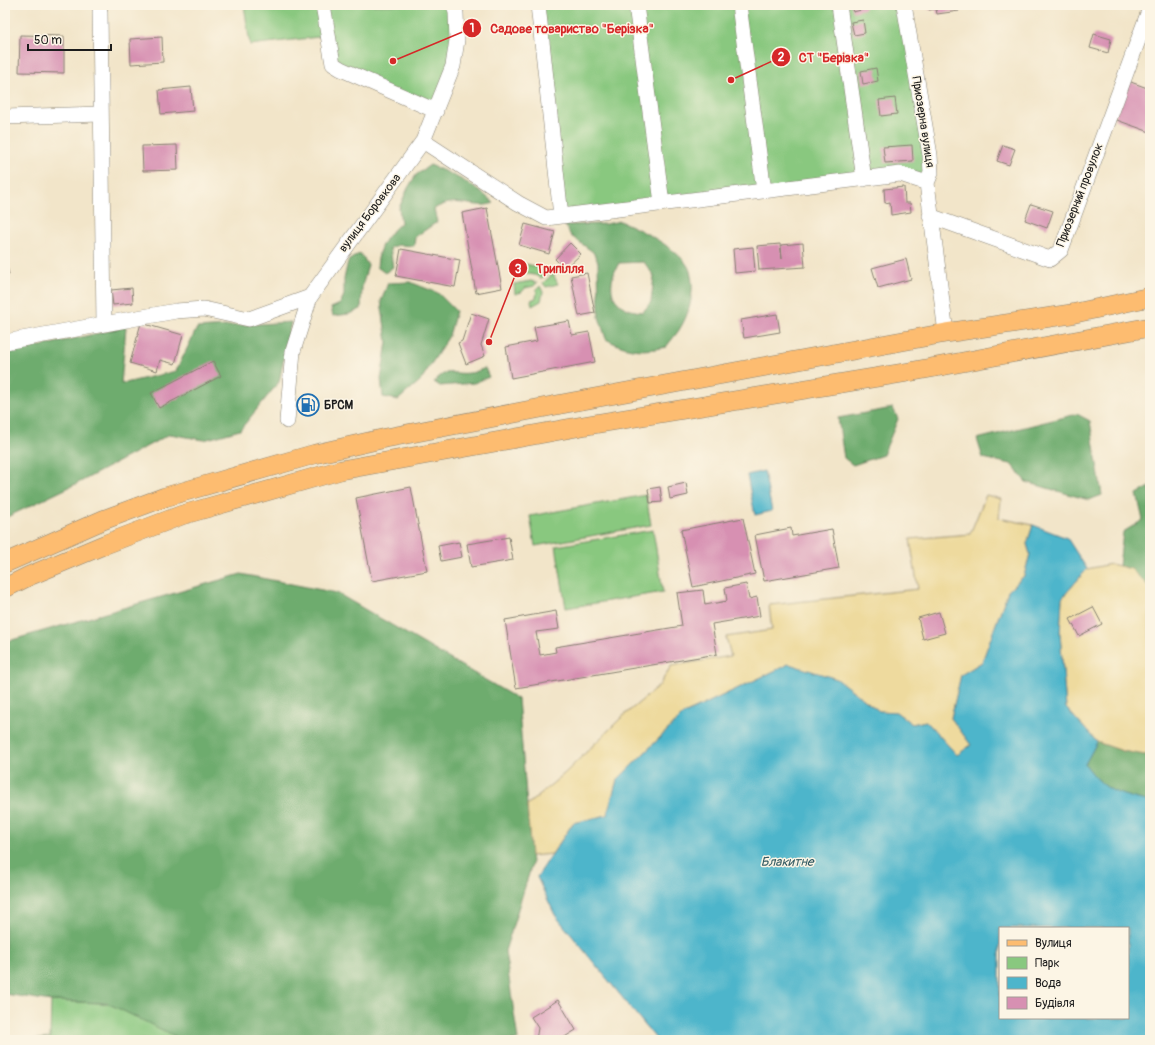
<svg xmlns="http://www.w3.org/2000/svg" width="1155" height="1045" font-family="Pangolin,sans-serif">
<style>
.green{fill:#89c87f;stroke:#52724e}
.forest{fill:#6eac6e;stroke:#456445;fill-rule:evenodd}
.sand{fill:#eeda9e;stroke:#857b5d}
.water{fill:#4db5cb;stroke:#346874;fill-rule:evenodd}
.building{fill:#d790b2}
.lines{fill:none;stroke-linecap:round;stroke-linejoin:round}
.minor-casing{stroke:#878072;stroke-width:16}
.major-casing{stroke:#878072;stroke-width:20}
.minor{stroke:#fff;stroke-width:15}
.major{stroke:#fdbc70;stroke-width:19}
.labels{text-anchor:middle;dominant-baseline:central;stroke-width:3;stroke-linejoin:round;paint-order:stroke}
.street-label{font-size:12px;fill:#1c1c1c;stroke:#fcf5e5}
.poi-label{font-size:12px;font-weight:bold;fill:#1c1c1c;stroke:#fcf5e5;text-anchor:start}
.water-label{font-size:13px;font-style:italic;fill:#305962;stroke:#fcf5e5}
.leader{fill:none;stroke:#d62828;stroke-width:1.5}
.callout-dot{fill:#d62828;stroke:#fcf5e5;stroke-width:1.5}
.mark-label{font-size:12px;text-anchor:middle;font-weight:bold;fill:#fff}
.callout-label{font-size:13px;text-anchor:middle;font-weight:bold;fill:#d62828;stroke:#fcf5e5;stroke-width:3;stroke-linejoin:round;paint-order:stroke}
</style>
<rect width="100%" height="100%" fill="#fcf5e5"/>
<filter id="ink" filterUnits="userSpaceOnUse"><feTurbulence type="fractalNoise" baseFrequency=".025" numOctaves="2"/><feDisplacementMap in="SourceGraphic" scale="8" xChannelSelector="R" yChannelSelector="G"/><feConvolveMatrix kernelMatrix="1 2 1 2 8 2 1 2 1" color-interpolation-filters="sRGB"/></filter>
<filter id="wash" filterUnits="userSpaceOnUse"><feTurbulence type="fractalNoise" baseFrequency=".012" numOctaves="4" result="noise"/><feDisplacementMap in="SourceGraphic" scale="16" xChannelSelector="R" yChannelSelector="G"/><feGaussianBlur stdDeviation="0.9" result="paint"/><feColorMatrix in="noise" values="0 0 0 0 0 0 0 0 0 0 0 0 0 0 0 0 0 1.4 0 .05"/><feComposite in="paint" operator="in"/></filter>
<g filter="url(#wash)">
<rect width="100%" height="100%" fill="#f2e5c9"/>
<!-- green -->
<path class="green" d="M244,5H454L457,40L436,111L341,69L327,36L250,45Z
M536,5H904L927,183L900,174L561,216Z
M512,261L539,267L549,272L541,279C534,272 524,274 516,277Z
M553,274L558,284L546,287L543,283Z
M531,281L537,283L534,286L525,288L522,292L515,294L514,284Z
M540,286L543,292L541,301L532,306L531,300L536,298L537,292L536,290Z
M646,495L651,525L535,546L530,516Z
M653,530L663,592L566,608L556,546Z
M51,1001L101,1003L286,1040H27L50,1038Z"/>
<!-- forest -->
<path class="forest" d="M430,165C455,175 474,185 494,203C473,211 458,194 434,209L437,222L415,237L414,246L398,245L390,248L393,267L385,273L377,267C379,245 384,238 401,223L399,208L408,188L416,175Z
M620,221C638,228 684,251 690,271C695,288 691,309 682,325C678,333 671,340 666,347C642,352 627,351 606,339L599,317L598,262L593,252L571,236L565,225L606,224ZM644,262L654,276L651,302L643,312C612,310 604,289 619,263Z
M360,253L368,265L362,287L361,309L349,314L333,316L331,308L340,304L344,295V279L348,261Z
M410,282L438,293L456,311L449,336L421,380L398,400L383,397L381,379L387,342L381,301L388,283Z
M291,322L279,382L240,430L204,440L170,434L82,481L5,518V354L126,327L121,384L176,371L197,328Z
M485,368L489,377L474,383L440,386L434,382C447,367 453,375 469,373C474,373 480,370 485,368Z
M893,408L898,419L883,455L853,465L844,458L838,418Z
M1077,414L1090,421L1102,495L1089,500L1026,482L1011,464L983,458L977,439Z
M1150,487V588L1131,569L1119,566L1123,532L1143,520L1137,494Z
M241,574L337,593L518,699L532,864L505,951L518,1040H183L107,1003L51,1001L5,994V642Z
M1097,742L1123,751L1145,755L1150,751V802C1117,794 1106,793 1085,764Z"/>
<!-- sand -->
<path class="sand" d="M986,495L1001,499L999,518L1033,525L1027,544L1030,554L1024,576L1008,591L982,662L961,675L951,718L971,745L957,756L926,721L912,724L896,712L879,711L852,690L789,664L684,714L617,780L607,815L573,823L552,854L531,856L527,805L565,773L622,717L659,686L671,666L731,656L726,637L772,630L769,605L918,589L910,539L970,534Z
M1111,564L1131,569L1150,588V751L1145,755L1123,751L1097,742L1066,708L1060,634L1062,598L1087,569Z"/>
<!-- water -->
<path class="water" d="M764,471L772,511L755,515L747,475Z
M1033,525L1067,538L1087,569L1062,598L1060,634L1066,708L1097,742L1085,764C1106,793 1118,794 1150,802V1040H657L555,915L537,877L573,823L607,815L617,780L684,714L789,664L837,679L879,711L896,712L912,724L926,721L957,755L971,745L951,718L961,675L982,662L1008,591L1024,576L1030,554L1027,544ZM1000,928H1128V1018H1000Z"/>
<g id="blocks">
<!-- building -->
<path class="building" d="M851,5H864L865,9L853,12Z
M928,5H958L959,11L937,14L936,9L929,10Z
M863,20L865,33L854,35L851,22Z
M1094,34L1111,39L1108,53L1090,48Z
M20,35L64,36V73L19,72Z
M162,37L163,62L131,64L130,39Z
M876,68L878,81L863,84L861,71Z
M1128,81L1150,89V132L1114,119Z
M191,87L193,111L161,114L159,90Z
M895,98L897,114L881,116L879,100Z
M177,145L178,170L143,171L142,146Z
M912,145L913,161L885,163L883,147Z
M1003,145L1015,149L1009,165L997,161Z
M904,187L905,203H910L911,212L891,215L890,202L885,203L884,189Z
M1031,204L1053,211L1047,228L1025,220Z
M487,208L502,288L476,293L462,213Z
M525,224L555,232L549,254L519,245Z
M570,243L581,254L565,269L555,259Z
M803,243L805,267L759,270L757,246L780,244L782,259L781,245Z
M753,247L755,271L735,273L733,249Z
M401,249L460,260L455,287L396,276Z
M906,259L911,279L878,288L872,268Z
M5,260L9,274H5Z
M587,273L595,313L579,316L571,276Z
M132,288L133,303L113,305L111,290Z
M471,313L489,319L481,345L485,356L466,364L458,343L462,341Z
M777,314L780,332L744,338L741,320Z
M569,321L572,335L589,332L595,362L511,378L506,347L537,341L534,327Z
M141,323L183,335L175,364L160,360L157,371L130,363Z
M213,361L221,376L159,408L151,393Z
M686,483L688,495L670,499L668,487Z
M411,487L427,571L372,581L356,498Z
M660,487L662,502L650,503L648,489Z
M743,518L755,574L693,587L681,530Z
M791,528L792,536L832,529L839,568L764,581L755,535Z
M509,537L513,560L471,567L467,544Z
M459,542L462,557L441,561L438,546Z
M746,584L749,599L757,597L760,616L712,624L717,654L516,688L505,620L556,611L559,629L536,632L540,655L556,652L555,647L682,626L677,593L703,590L705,605L727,601L725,588Z
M1093,607L1102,624L1079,636L1070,619Z
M939,612L945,633L923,639L918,618Z
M558,1000L576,1030L563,1038L562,1040H536L538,1028L531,1017Z"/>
</g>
</g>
<g filter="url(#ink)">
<use href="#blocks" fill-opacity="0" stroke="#878072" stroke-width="1"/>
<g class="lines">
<!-- minor casing -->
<g class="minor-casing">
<path id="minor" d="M323,5L333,64L341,69L436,111
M538,5L561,216
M636,5L662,203
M739,5L764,191
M839,5L864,179
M904,5L930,155L931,173L927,183L946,333
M5,117L101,114
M423,141L518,203L546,218L900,174L927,183
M930,216L1050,259L1061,250L1150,8
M104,324L176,311L204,309L249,319L310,297
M5,342L104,324L100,11
M287,421L293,351L310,297L423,141L453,66L457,40L456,13L454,5"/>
</g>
<!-- major casing -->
<g class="major-casing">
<path id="major" d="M5,563L103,520L165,497L315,454L386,438L567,403L946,333L1071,314L1150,297
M5,588L29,576L106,544L182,515L341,470L588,425L909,372L1150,327"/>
</g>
<!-- minor -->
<use href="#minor" class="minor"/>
<!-- major -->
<use href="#major" class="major"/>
</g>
</g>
<!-- icons -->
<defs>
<g id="fuel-ring" transform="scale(1.15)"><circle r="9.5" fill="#fcf5e5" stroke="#1f6fb2" stroke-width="1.5"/><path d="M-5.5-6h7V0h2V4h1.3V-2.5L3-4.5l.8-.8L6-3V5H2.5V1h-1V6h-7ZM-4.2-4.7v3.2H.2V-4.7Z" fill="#1f6fb2"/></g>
</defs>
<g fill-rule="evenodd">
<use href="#fuel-ring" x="308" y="405"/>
</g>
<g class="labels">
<!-- street labels -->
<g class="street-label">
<text transform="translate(923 122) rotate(81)">Приозерна вулиця</text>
<text transform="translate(1080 195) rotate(-69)">Приозерний провулок</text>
<text transform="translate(370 213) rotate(-53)">вулиця Боровкова</text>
</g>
<!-- poi labels -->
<g class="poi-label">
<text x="324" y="405">БРСМ</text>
</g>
<!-- water labels -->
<g class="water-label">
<text x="787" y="862">Блакитне</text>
</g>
</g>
<!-- callouts -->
<path class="leader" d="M393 61L472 28M731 80L781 57M489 342L518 268"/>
<g class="callout-dot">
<circle cx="393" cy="61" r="4"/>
<circle cx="731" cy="80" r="4"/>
<circle cx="489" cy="342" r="4"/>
<circle cx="472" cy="28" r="10"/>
<circle cx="781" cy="57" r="10"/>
<circle cx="518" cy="268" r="10"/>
</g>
<g class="mark-label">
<text x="472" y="32">1</text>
<text x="781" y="61">2</text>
<text x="518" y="273">3</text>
</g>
<g class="callout-label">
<text x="572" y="33">Садове товариство "Берізка"</text>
<text x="834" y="62">СТ "Берізка"</text>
<text x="560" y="273">Трипілля</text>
</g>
<!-- margin -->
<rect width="1155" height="1045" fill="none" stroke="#fcf5e5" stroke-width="20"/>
<!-- legend -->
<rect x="999" y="927" width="130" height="92" fill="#fcf5e5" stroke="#a29e95"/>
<rect x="1007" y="940" width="20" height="6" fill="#fdbc70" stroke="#a29e95"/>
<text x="1035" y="947" font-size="12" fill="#1c1c1c">Вулиця</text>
<rect x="1007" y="957" width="20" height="12" fill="#89c87f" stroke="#a29e95"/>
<text x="1035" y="967" font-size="12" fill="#1c1c1c">Парк</text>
<rect x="1007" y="977" width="20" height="12" fill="#4db5cb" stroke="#a29e95"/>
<text x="1035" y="987" font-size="12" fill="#1c1c1c">Вода</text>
<rect x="1007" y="997" width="20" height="12" fill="#d790b2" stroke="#a29e95"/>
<text x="1035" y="1007" font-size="12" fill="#1c1c1c">Будівля</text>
<!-- scale -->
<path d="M28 44v6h83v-6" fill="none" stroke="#1c1c1c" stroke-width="2"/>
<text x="34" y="44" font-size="12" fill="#1c1c1c" stroke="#fcf5e5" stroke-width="3" paint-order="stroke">50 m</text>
</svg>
